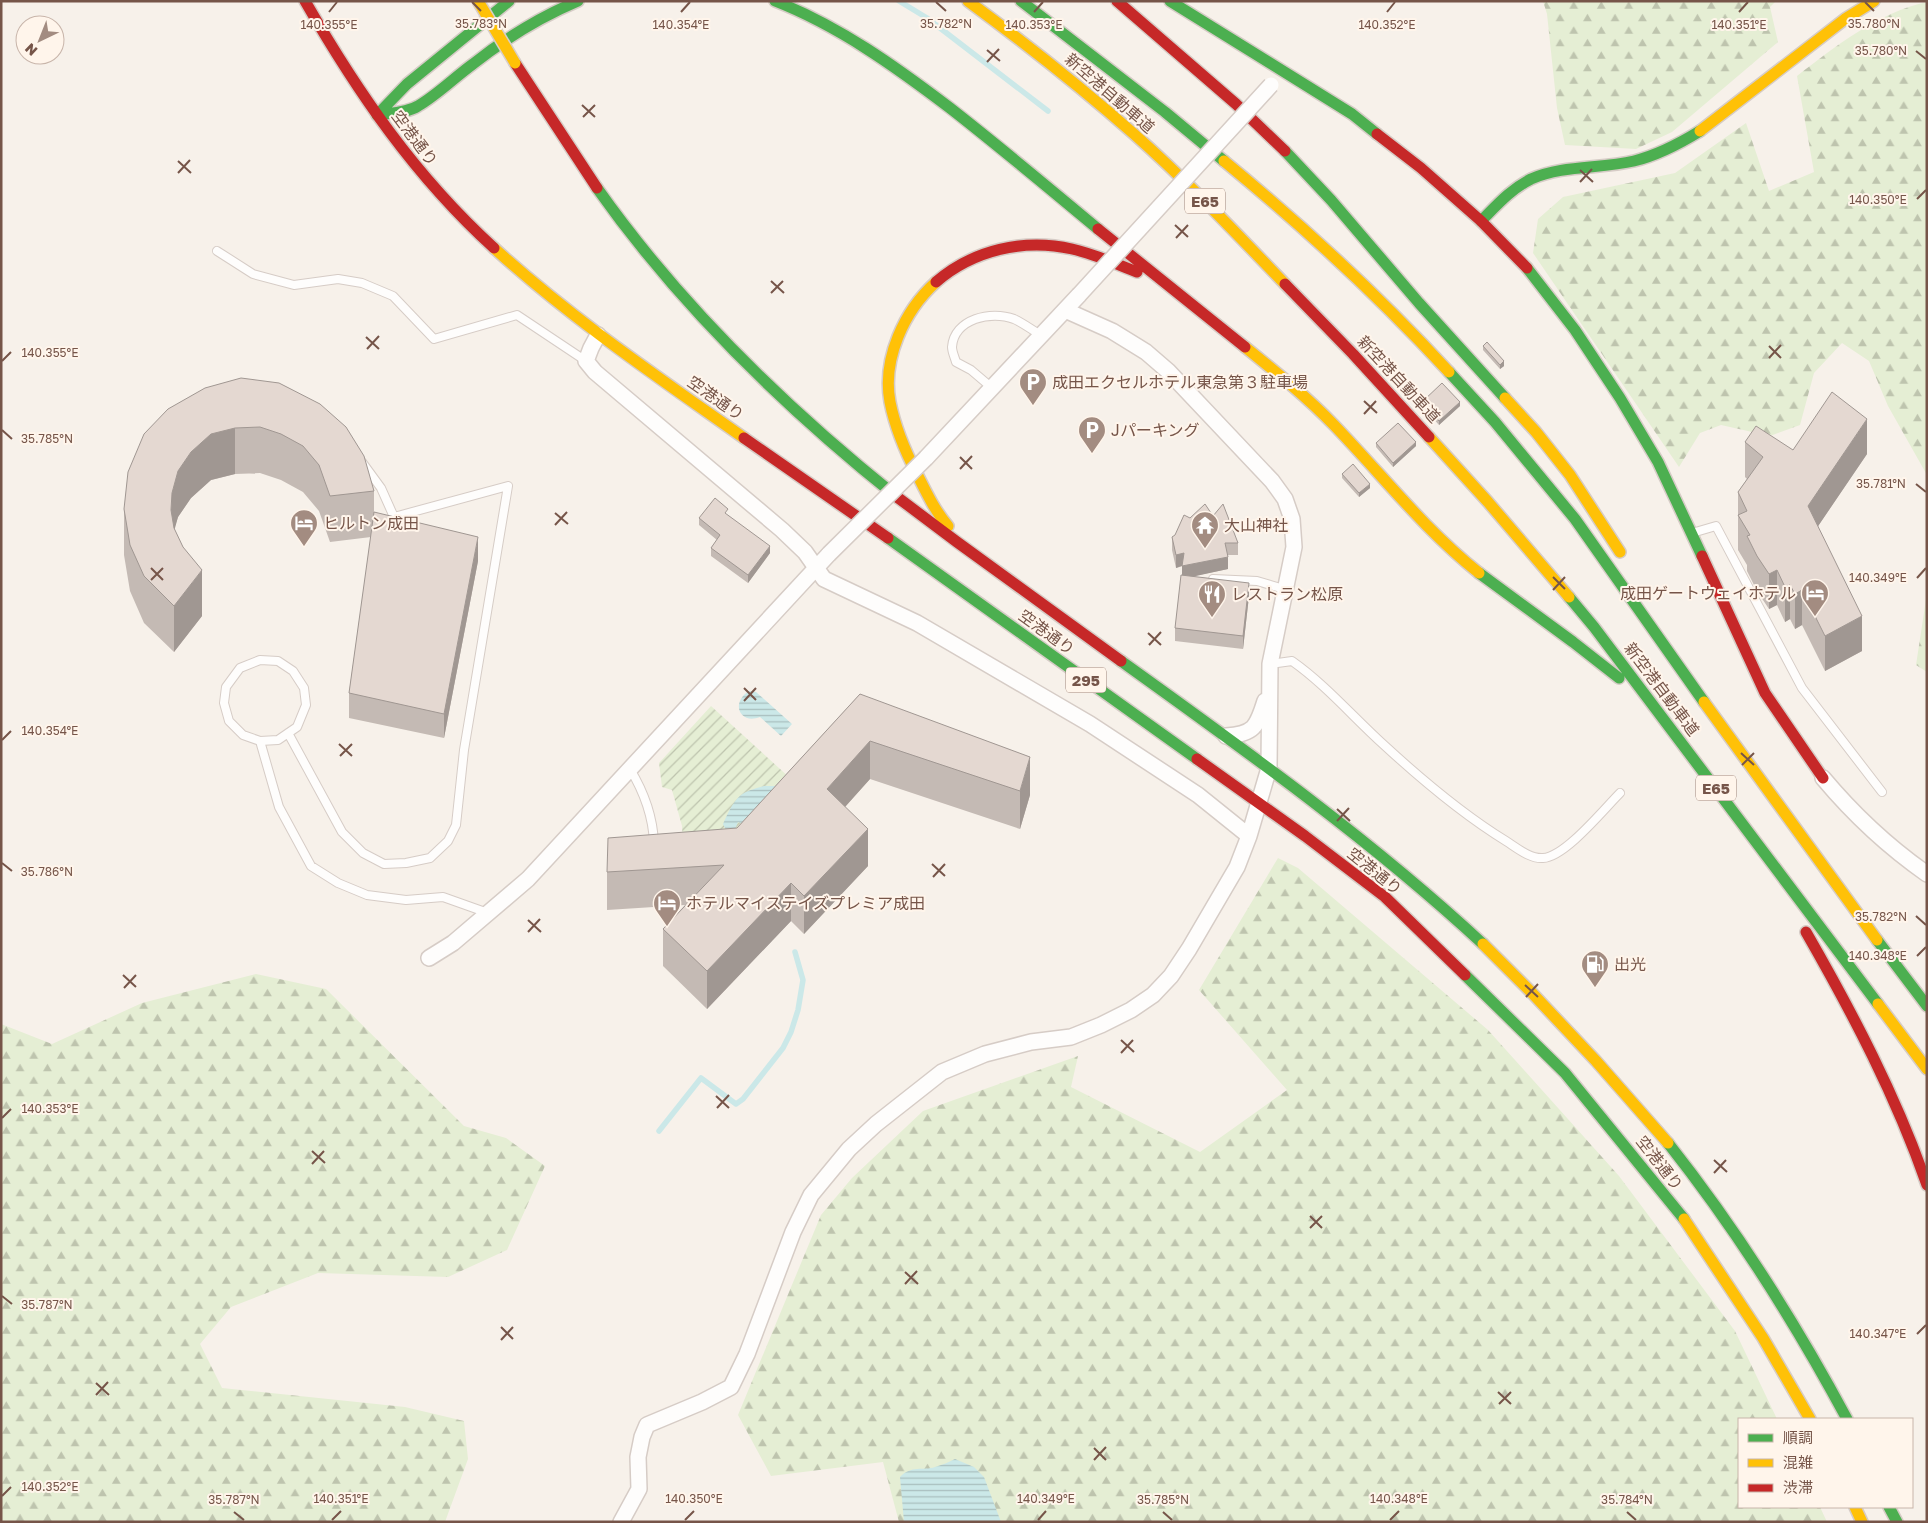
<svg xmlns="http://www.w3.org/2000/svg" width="1928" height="1523" font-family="'Golos Text','Noto Sans JP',sans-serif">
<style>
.forest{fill:url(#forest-firs)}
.garden{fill:url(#garden-furrows)}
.water{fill:url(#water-rules)}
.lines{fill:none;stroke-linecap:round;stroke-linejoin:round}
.stream{stroke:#cbe8e8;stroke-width:5.5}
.lane-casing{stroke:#d6ccc6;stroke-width:10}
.street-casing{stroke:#d6ccc6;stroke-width:18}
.fast-casing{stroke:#d6ccc6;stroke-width:14}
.slow-casing{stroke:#d6ccc6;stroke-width:14}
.jam-casing{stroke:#d6ccc6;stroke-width:14}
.lane{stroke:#fefdfc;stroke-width:8}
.street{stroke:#fefdfc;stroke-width:15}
.fast{stroke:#4caf50;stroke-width:11}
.slow{stroke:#ffc107;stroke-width:11}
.jam{stroke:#c62828;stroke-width:11}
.street-bridge-casing{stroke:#d6ccc6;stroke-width:18;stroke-linecap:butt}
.slow-bridge-casing{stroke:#d8cec9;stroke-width:14;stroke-linecap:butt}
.street-bridge{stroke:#fefdfc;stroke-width:15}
.slow-bridge{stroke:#ffc107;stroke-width:11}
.wall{fill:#c4bab4}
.shaded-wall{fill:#a09792}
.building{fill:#e4d8d1;stroke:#a09792}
.ticks{fill:none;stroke:#765549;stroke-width:2}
.labels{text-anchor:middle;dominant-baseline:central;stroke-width:4;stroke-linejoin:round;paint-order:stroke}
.shield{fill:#fff5eb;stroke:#9f857a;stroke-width:1}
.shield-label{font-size:15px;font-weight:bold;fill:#765549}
.street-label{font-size:16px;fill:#765549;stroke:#fff5eb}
.poi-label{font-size:16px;fill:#765549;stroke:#fff5eb;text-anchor:start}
.ticks-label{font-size:12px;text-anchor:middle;fill:#765549;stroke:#fff5eb;stroke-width:4;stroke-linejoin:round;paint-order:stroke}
</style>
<defs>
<pattern id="forest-firs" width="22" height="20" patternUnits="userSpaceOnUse" patternTransform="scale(1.25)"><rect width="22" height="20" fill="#e5eed4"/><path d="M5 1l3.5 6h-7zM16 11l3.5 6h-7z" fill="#bec4ae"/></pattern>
<pattern id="garden-furrows" width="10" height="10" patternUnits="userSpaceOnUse" patternTransform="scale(1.25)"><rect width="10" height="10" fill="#e5eed4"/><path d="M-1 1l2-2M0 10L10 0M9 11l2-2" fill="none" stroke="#bec4ae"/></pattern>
<pattern id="water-rules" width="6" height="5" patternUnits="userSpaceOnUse" patternTransform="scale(1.25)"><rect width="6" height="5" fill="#cbe8e8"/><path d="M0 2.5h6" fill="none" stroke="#a9bfbe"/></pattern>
</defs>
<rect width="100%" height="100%" fill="#f7f1ea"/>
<!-- forest -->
<path class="forest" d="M1543,1H1776L1770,7L1778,42L1672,132L1636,149L1565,145L1557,108L1547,14Z
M1927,2V475L1888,406L1869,361L1842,343L1814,373L1800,425L1770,436L1721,425L1700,433L1679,467L1533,253L1538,219L1563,197L1675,173L1746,123L1769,191L1814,172L1797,76C1836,46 1877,13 1927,2Z
M1927,593V672L1916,665Z
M1278,858L1298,868L1488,1030L1619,1176L1735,1331L1777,1419H1739V1507H1820L1827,1522H899L883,1462L771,1476L738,1415L821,1215L852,1178L923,1111L1078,1056L1071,1087L1200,1152L1287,1090L1199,990Z
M256,974L326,989L464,1126L506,1138L545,1166L507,1250L448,1277L318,1273L231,1307L200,1344L222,1388L405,1407L464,1421L468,1459L445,1522H1V1024L52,1044L142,1003Z"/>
<!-- garden -->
<path class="garden" d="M711,706L791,779L792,806L684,863L682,826L672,790L662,787L659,763Z"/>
<!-- water -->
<path class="water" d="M749,691L756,692L792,724L781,736L760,717C740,725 730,703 749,691Z
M764,786H776L780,790L745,825L738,822L734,832L726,830L723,824C727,815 734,798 744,793C749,790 757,788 764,786Z
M955,1459L974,1467L984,1477L1001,1522H904L900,1477C911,1465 923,1471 935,1467C942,1465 949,1462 955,1459Z"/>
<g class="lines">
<!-- stream -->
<path class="stream" d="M899,1L927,18L1048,111
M659,1131L701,1078L736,1104L743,1099L783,1048L791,1032L798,1010L803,980L795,952"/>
<!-- lane casing -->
<g class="lane-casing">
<path id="lane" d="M217,251L253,274L294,285L338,279L362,283L393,296L434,339L517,315L586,361
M991,387L971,370L956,362C955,358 952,352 952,347C954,319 991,310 1014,319C1023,323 1032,330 1041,335
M1692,533L1716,526L1802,688L1882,792
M1213,579L1257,581L1284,589
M1270,664L1292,661C1326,685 1353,717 1384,745C1422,780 1462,814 1506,841C1517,848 1530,859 1543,858C1565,857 1604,809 1620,793
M288,733L342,832L363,853L384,864L406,863L430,858L448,841L456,825L464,750L508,486L394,517L381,488L362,462
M260,741L278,740L297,727L306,705L304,688L293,671L278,661L260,660L240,668L226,687L224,703L229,721L243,735L260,741L279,807L311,866L338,883L367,895L406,900L443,897L488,913
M630,769C644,792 653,817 654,843"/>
</g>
<!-- street casing -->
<g class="street-casing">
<path id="street" d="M598,335L591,348L586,361L595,372L782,530L805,552L824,579L917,623L1090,724L1198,795L1249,836
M926,458L1079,295
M1226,736C1254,734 1257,727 1265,701
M1823,778C1854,815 1887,846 1927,874
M429,958L453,943L528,879L829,554
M621,1522L639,1489L638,1457L642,1437L647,1425L702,1402L731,1387L747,1354L793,1232L811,1195L849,1149L876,1124L942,1072L985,1054L1031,1042L1071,1037L1101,1025L1131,1010L1153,995L1171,976L1189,949L1237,867L1249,836L1269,768L1270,664L1294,547L1292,519L1285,499L1272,481L1168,371L1146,352L1112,331L1065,310"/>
</g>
<!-- fast casing -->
<g class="fast-casing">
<path id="fast" d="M775,1C839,26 896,67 950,108C1000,147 1049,188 1098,229
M1021,1L1165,112L1224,161
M1170,1L1352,114L1377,134
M377,115C390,113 407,113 418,106C437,95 455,77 473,64C506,38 540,17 578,1
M377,115L407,84L509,1
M1285,151L1331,200L1419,303L1505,398
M597,188C679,304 787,409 897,497
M1481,221C1497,205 1511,189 1531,179C1563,165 1600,169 1634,161C1658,155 1679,144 1700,131
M1527,268L1575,330L1620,398L1658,462L1702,556
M1449,372L1495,422L1575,519L1704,702
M888,538L1197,759
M1479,573L1573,642L1619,678
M1569,597L1594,627L1878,1004
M1121,661C1245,750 1371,840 1483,944
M1877,940L1927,1006
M1465,975L1565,1073L1684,1219
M1668,1143C1736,1229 1795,1322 1847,1419
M1889,1507L1897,1522"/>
</g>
<!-- slow casing -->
<g class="slow-casing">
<path id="slow" d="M968,1C1025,43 1081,87 1134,134C1187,181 1236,233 1285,284
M1700,131L1845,19L1874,1
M1224,161C1303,226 1379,296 1449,372
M494,248C572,319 658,377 744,438
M936,282C904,311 882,359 890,402C895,427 905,451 917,474C926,492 935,511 948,526
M1245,347C1276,372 1307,397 1334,425C1384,477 1423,528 1479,573
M1505,398L1536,432L1570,475L1620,552
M1429,437L1488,502L1569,597
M1704,702L1877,940
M1483,944L1533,994L1596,1061L1668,1143
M1878,1004L1927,1069
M1684,1219L1763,1338L1810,1419
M1855,1507L1862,1522"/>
</g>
<!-- jam casing -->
<g class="jam-casing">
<path id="jam" d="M305,1C358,93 415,176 494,248
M1117,1L1236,104L1285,151
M515,63L597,188
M1377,134L1421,168L1481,221L1527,268
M1098,229L1245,347
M936,282C973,250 1024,238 1072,249C1095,254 1116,264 1137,272
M1285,284L1353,354L1429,437
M744,438L888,538
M897,497L957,542L1121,661
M1702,556L1765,693L1823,778
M1197,759L1305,836L1385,897L1465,975
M1806,932C1853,1014 1896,1096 1927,1185"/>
</g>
<!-- lane -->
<use href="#lane" class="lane"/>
<!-- street -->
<use href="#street" class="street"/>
<!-- fast -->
<use href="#fast" class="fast"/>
<!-- slow -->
<use href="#slow" class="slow"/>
<!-- jam -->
<use href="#jam" class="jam"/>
<!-- street-bridge casing -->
<g class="street-bridge-casing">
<path id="street-bridge" d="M1079,295L1271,85
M829,554L926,458"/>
</g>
<!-- slow-bridge casing -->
<g class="slow-bridge-casing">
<path id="slow-bridge" d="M478,1L515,63"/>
</g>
<!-- street-bridge -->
<use href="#street-bridge" class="street-bridge"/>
<!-- slow-bridge -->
<use href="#slow-bridge" class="slow-bridge"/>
</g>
<!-- wall -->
<path class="wall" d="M1483,346L1504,366L1500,369L1483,350Z
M241,378L374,491V512L478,561L444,738L349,718V693L371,537L330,542L319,511L303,492L281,480L260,473L235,474L211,480L191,498L178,517L174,529L202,616L174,652L144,623L130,591L124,555V509Z
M1422,402L1460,406L1439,425L1422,406Z
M1745,442L1793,450L1867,454L1818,526L1862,651L1825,671L1802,625L1795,629L1790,619L1785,622L1777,605L1769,609L1757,591L1747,571V565L1738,550V492L1747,479L1745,477Z
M1376,443L1416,446L1393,467L1376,447Z
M1342,474L1370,488L1359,497L1342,478Z
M728,515L770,553L748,583L711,556V548L717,540L699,525V518Z
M1213,516L1238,543V555H1228V569L1194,576L1249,596L1243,649L1175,641V628L1182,575L1183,566L1176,568L1172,550V537Z
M860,694L1030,795L1020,829L870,779L845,807L868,866L804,934L791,921L707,1009L663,966V929L685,905L607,910V872L737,828Z"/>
<!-- shaded-wall -->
<path class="shaded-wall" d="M1504,361V366L1500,369V365Z
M1460,402V406L1439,425V421Z
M1867,419V454L1808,541V506Z
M235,428V474L211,480L191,498L178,517L172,539L171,510L172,493L178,471L191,452L211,434Z
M1416,442V446L1393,467V463Z
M1370,484V488L1359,497V493Z
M478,537V561L444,738V714Z
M770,546V553L748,583V575Z
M1184,553V565L1176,568V555Z
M1228,557V569L1182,579V566Z
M202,570V616L174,652V606Z
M1777,570V605L1769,609V574Z
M1249,583V596L1243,649V636Z
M1790,585V619L1785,622V587Z
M1802,590V625L1795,629V594Z
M1862,616V651L1825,671V636Z
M870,741V779L827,827V789Z
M1030,757V795L1020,829V791Z
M868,829V866L804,934V896Z
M791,883V921L707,1009V971Z"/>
<!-- building -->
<path class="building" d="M1487,342L1504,361L1500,365L1483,346Z
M241,378L279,383L320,404L346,427L364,456L374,491L330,496L319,465L303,446L281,434L260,427L235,428L211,434L191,452L178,471L172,493L171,510L174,528L183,547L202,570L174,606L144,576L130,545L124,509L128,472L144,434L168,409L205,388Z
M1442,383L1460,402L1439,421L1422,402Z
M1832,392L1867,419L1808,506L1862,616L1825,636L1802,590L1795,594L1790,585L1785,587L1777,570L1769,574L1757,556L1747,536L1750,535L1738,515L1747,511L1738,492L1763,457L1745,442L1756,426L1793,450Z
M1398,423L1416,442L1393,463L1376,443Z
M1353,464L1370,484L1359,493L1342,474Z
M715,498L728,509L725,513L770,546L748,575L711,548L720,535L699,518Z
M1205,504L1213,516L1223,504L1238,543H1225L1228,557L1182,566L1184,553L1176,555L1172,537L1175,535L1184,515L1190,518Z
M374,512L478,537L444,714L349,693Z
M1181,575L1249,583L1243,636L1175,628Z
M860,694L1030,757L1020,791L870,741L827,789L868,829L804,896L791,883L707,971L663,929L724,865L607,872L608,838L737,828Z"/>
<!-- ticks -->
<path class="ticks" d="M472,2L481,11M936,2L946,11M1865,2L1874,11M329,12L337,2M681,12L690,2M1034,12L1043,2M1387,12L1395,2M1739,12L1748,2M987,50L1000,61M1916,51L1926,59M987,62L999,49M582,105L595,117M583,117L595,105M178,161L191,173M1580,170L1593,182M178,173L190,160M1580,182L1592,169M1917,199L1926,190M1175,225L1188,237M1176,238L1188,225M771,281L784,293M771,293L783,281M366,337L379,349M1769,346L1781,358M367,349L379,336M1769,358L1781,345M2,361L11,352M1364,401L1377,413M1364,414L1376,401M2,430L12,439M960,457L972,469M960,469L972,456M1916,484L1926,492M555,513L568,524M555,525L567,512M151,568L163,580M1553,577L1565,589M1917,578L1926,568M151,580L163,568M1553,590L1565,577M1148,633L1161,645M1149,645L1161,632M744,688L756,700M744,701L756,688M2,740L11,731M339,744L352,756M1741,753L1754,765M340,756L352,744M1742,765L1754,753M1337,809L1350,821M1337,821L1349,808M2,863L12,871M932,864L945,876M933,877L945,864M1916,916L1926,925M528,920L541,932M528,932L540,919M1917,956L1926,947M123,975L136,987M1525,985L1538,997M124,988L136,975M1526,997L1538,984M1121,1040L1134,1052M1121,1053L1133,1040M716,1096L729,1108M717,1108L729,1095M2,1118L11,1109M312,1151L325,1163M1714,1160L1727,1172M312,1164L324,1151M1714,1173L1726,1160M1310,1216L1322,1228M1310,1228L1322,1216M905,1272L918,1284M905,1284L917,1271M2,1296L12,1304M501,1327L513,1339M1917,1334L1926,1325M501,1340L513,1327M96,1383L109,1395M1498,1392L1511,1404M96,1395L108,1382M1499,1404L1511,1392M1094,1448L1106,1460M1094,1460L1106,1447M2,1496L11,1487M234,1512L244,1520M1163,1512L1172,1520M1627,1512L1636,1520M332,1520L341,1511M685,1520L694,1511M1038,1520L1046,1511M1390,1520L1399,1511"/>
<!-- icons -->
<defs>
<g id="parking-pin" transform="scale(1.4375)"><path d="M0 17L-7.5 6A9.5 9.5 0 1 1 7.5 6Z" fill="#a38c81" stroke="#fff5eb"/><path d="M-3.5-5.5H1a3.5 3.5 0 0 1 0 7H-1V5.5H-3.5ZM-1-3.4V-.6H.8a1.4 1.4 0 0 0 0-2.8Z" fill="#fff"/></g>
<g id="hotel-pin" transform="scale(1.4375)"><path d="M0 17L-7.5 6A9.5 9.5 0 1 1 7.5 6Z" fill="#a38c81" stroke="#fff5eb"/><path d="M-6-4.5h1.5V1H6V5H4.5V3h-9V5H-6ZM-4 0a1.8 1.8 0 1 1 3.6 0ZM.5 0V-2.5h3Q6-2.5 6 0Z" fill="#fff"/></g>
<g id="temple-pin" transform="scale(1.4375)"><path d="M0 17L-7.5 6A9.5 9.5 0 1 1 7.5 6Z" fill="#a38c81" stroke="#fff5eb"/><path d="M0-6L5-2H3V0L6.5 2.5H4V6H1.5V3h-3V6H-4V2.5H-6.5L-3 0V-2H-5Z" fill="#fff"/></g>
<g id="restaurant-pin" transform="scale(1.4375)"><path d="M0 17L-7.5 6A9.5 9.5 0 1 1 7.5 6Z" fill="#a38c81" stroke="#fff5eb"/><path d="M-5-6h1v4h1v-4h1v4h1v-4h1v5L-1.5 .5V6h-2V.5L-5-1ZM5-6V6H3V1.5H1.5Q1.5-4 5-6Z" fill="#fff"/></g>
<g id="fuel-pin" transform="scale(1.4375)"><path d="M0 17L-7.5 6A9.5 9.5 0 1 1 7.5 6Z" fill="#a38c81" stroke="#fff5eb"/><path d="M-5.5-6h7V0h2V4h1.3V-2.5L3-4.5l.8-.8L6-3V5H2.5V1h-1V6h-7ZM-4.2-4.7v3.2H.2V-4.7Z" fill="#fff"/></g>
</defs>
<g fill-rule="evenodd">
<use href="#parking-pin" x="1033" y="382"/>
<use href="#parking-pin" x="1092" y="430"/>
<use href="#hotel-pin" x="304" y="523"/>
<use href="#temple-pin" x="1205" y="525"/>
<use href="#hotel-pin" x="1815" y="593"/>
<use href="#restaurant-pin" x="1212" y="594"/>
<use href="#hotel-pin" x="667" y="903"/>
<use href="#fuel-pin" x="1595" y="964"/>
</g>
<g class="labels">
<!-- shield labels -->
<g class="shield">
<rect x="1185" y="188.5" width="40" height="25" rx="4"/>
<rect x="1066" y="667.5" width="40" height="25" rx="4"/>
<rect x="1696" y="775.5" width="40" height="25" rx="4"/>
</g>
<g class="shield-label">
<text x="1205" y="201">E65</text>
<text x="1086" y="680">295</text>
<text x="1716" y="788">E65</text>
</g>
<!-- street labels -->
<g class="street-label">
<text transform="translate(1110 93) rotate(41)">新空港自動車道</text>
<text transform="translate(415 138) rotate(53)">空港通り</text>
<text transform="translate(1399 379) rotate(47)">新空港自動車道</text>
<text transform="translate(716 398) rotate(35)">空港通り</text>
<text transform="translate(1047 632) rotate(36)">空港通り</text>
<text transform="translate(1662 689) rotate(53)">新空港自動車道</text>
<text transform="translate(1375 871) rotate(39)">空港通り</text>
<text transform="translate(1660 1163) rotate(52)">空港通り</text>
</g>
<!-- poi labels -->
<g class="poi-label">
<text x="1052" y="382">成田エクセルホテル東急第３駐車場</text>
<text x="1111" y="430">Jパーキング</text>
<text x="323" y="523">ヒルトン成田</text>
<text x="1224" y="525">大山神社</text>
<text x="1796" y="593" text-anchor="end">成田ゲートウェイホテル</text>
<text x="1231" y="594">レストラン松原</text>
<text x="686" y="903">ホテルマイステイズプレミア成田</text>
<text x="1614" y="964">出光</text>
</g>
</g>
<g class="ticks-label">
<text x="481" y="28">35.783°N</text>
<text x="946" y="28">35.782°N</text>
<text x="1874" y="28">35.780°N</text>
<text x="329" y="29">140.355°E</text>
<text x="681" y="29">140.354°E</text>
<text x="1034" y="29">140.353°E</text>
<text x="1387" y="29">140.352°E</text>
<text x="1739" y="29">140.351°E</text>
<text x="1881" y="55">35.780°N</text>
<text x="1878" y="204">140.350°E</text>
<text x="50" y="357">140.355°E</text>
<text x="47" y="443">35.785°N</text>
<text x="1881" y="488">35.781°N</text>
<text x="1878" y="582">140.349°E</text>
<text x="50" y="735">140.354°E</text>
<text x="47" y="876">35.786°N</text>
<text x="1881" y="921">35.782°N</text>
<text x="1878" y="960">140.348°E</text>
<text x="50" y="1113">140.353°E</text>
<text x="47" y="1309">35.787°N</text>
<text x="1878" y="1338">140.347°E</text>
<text x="50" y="1491">140.352°E</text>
<text x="341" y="1503">140.351°E</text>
<text x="694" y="1503">140.350°E</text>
<text x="1046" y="1503">140.349°E</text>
<text x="1399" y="1503">140.348°E</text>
<text x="234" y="1504">35.787°N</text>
<text x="1163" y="1504">35.785°N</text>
<text x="1627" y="1504">35.784°N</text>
</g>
<!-- border -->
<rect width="1928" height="1523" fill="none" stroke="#765549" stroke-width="5"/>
<!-- legend -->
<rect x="1738" y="1418" width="175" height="90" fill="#fff5eb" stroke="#c8b5aa"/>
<rect x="1748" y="1434" width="25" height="8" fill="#4caf50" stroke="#c8b5aa"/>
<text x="1783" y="1443" font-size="15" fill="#765549">順調</text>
<rect x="1748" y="1459" width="25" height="8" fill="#ffc107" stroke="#c8b5aa"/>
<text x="1783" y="1468" font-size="15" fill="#765549">混雑</text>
<rect x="1748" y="1484" width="25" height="8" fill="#c62828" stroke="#c8b5aa"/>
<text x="1783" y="1493" font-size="15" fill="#765549">渋滞</text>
<!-- north arrow -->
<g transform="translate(40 40) rotate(223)"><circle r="24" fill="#fff5eb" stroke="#c8b5aa"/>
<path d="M0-4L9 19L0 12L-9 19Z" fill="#a38c81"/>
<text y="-8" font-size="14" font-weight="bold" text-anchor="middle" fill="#765549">N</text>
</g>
</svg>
